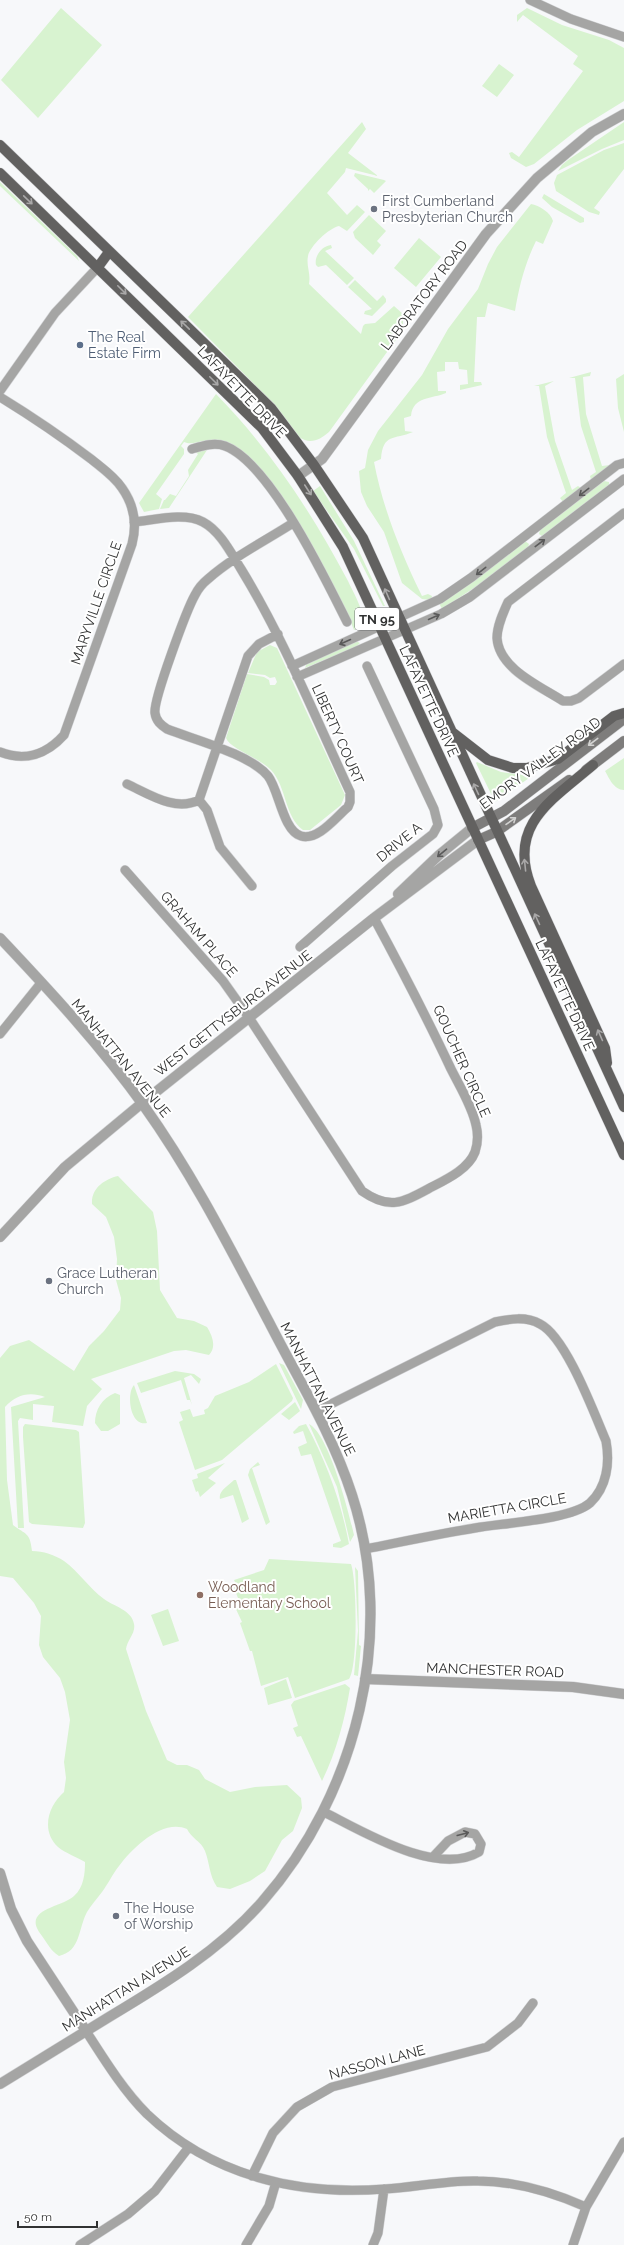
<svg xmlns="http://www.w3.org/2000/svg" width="624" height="2245" font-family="Raleway,sans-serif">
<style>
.green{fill:#d8f3d0}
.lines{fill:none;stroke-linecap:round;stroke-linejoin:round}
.minor-casing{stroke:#d3d4d6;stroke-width:10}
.tertiary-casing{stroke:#d3d4d6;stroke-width:11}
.secondary-casing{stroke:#d3d4d6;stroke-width:11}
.primary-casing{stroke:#d3d4d6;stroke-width:11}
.minor{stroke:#a5a5a4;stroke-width:9}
.tertiary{stroke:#a5a5a4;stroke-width:10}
.secondary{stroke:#7e7d7c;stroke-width:10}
.primary{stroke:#626160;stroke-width:10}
.oneway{stroke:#a9a8a8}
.oneway2{stroke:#5a5a5a}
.oneway3{stroke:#d2d2d1}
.worship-dot{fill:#6b7280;stroke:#fff;stroke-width:1.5}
.service-dot{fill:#5c6f8a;stroke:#fff;stroke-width:1.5}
.education-dot{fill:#8d6e63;stroke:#fff;stroke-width:1.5}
.labels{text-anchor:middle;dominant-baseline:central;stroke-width:4;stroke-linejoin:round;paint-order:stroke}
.shield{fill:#fff;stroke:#6f7070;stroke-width:1}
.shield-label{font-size:13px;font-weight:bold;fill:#313232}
.worship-label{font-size:14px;fill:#5b616d;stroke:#fff;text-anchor:start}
.street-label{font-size:14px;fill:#313232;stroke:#fff}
.service-label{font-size:14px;fill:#4e5e75;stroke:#fff;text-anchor:start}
.education-label{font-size:14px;fill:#785e54;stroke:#fff;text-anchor:start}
</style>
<rect width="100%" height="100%" fill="#f7f8fa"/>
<!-- green -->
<path class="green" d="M61,8L102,45L38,118L1,80Z
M527,8L562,25L609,40L624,48V101L577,130L534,164L526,167L511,158L509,153L512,152L519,157L583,71L573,64L578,56L523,15L517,22V15Z
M499,64L514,75L497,97L482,86Z
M362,122L366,129L348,153L378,176L346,168L345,172L327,193L347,215L357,205L365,212L347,231L339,226C329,228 310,246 308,256C306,266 311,273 309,284L361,334L363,326L365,324L375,323L394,306L403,314V330L329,432C320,440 310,445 299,437L252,382L188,317Z
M624,122V140L602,149L558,171L562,165L568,160Z
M624,143V169L594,208L600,212L599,215L589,212L556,191L554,183L557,175L604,150Z
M355,173L384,180L386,181L374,193L370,189L368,191V189L354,176Z
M0,182L77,256L79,261L0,186Z
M544,194L584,218V222L580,223L552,207L542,198Z
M531,204C539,205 551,213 553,221L543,244L536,241C525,263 519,287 515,311L488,303L485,317H477L474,382H481L482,385L460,390V385L468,384L467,370L459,369L458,362H445V371L437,372L438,391H446V393C432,399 413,396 411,416L404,418L405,431L413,432C394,440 383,433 381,459L374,462C383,509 401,553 422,596L428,594L432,596L431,600L422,599L402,583L384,532L367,506L361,492L359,471L365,468L368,450L378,431L422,375L448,329L478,289L488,264L497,247Z
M369,215L386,231L377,241L381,245L373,255L355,238L353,232Z
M419,238L441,257L416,287L394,268Z
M331,245L332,248L325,251L354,278L347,285L326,265L318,267L316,265C314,256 322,246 331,245Z
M355,280L377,301L383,295L386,299V302L372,316L364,314L365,311L372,309L348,287Z
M591,372L590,376L583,377L586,414L602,466L610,465L591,480L590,476L596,472L581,426L575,378H569Z
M624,374V432L618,408L616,379Z
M554,381L545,386L555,441L572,490L578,486L581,488L563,502L560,498L566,493L547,437L539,386H534Z
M216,394C270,449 312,513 348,581C352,590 368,617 362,626L354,630L344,606L244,453C232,444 219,439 203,441C196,442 191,445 184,442L181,446L184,449V454L156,494L162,499L159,509L144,512L139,503Z
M207,450L169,508L160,509L164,500H165L170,494L176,496L189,476L188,470L198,454L195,452Z
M604,481L609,482V486L542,536L539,534L540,530Z
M320,486L354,541L385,606H383L354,549L313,491Z
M525,541L529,544L528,547L480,584L442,609L439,603Z
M356,641L360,643L356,647L305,668L307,663Z
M270,645L277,648L345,795L341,805L310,830H303C284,816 287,787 271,770C260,758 230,749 226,738L247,674L264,677L269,680L270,685H275L277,682L275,677L270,678L265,675L248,673L257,652Z
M624,758V790C614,790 609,778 605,771Z
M477,762L501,772L532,776L495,802L476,763Z
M118,1176L153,1212L157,1231L160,1290L177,1318L194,1321L207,1327C212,1335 217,1347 209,1355L186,1350L174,1351L91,1379L102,1389L87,1406L83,1426L52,1422L54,1406L33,1404V1420L20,1418L18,1421L24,1528H18L11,1407L45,1397C29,1391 16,1395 5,1407L7,1480L13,1525C26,1535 30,1532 32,1551C43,1551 55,1555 64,1561C79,1572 89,1588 104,1599C113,1606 132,1610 134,1624C136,1633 127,1640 126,1649L146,1711L167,1760L177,1765H187L199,1770L205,1779L230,1792L255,1787L287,1785L301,1798L302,1808L293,1831L282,1840L265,1871L250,1881L230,1889L217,1887C209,1875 210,1864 205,1851C201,1841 191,1838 187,1829C163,1818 132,1848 119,1866C112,1875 108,1884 102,1892C97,1899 91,1905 87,1912C78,1929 81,1951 59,1956C50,1950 48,1944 42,1936C20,1909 61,1908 74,1896C84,1887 85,1873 85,1862C77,1857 65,1853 58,1847C40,1830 49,1805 64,1792L66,1778L64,1762L70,1720L65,1692L60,1678L43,1657L39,1645L41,1616L34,1603L13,1578L0,1576V1358L10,1346L29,1340L74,1371L89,1346L104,1331L120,1310L121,1298L116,1280L117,1259L114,1237L106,1217L92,1204C91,1188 105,1179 118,1176Z
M279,1363L284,1365L303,1400L301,1409Z
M276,1364L293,1398L292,1401L222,1460L195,1470L179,1422L183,1420L180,1412L190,1409L193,1417L205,1414L204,1410L208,1408L215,1396L249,1382Z
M175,1371L194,1374L201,1379L199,1384L191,1375L184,1378L192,1405L190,1400H187L181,1380L141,1393L137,1383Z
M134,1385L147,1423C130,1427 126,1394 134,1385Z
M115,1393L120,1395V1424L108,1431H101L95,1423C95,1410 102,1398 115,1393Z
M295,1402L300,1411L289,1420L281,1414Z
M25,1424L76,1430L79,1432L85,1523L83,1528L32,1524L29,1522L23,1437V1427Z
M306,1424C326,1461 341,1501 349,1544L341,1548L333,1547V1544L341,1541L311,1454L301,1456L298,1447L307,1443L303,1431L294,1434L293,1432L299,1426Z
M309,1424C329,1434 349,1513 354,1535L350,1542L337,1487Z
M258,1462L260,1465L252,1468L270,1522L266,1525L248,1475L250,1469Z
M225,1463L208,1478L216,1483L200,1497L198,1491L196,1492L192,1480L198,1478L197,1474Z
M234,1480H236L249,1519L242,1523L233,1495L220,1499C218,1491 228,1486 234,1480Z
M269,1559L351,1564C357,1580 358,1668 349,1679L295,1698L288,1677L261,1686L252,1651H250L240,1623L242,1622L234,1605L240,1603L232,1583L235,1582L234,1580L264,1570Z
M355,1567L358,1571L359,1645L361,1646L358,1676L354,1675L358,1631Z
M168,1609L179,1641L163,1646L151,1615Z
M286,1679L292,1698L268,1705L264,1688Z
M345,1684L350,1688C345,1719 336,1753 322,1781L301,1736L297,1737L293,1728L298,1726L291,1705L294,1701Z"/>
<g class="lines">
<!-- minor casing -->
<g class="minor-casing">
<path id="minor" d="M530,0L571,19L624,37
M0,391L55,313L98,267
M0,397C31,416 62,437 91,459C102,468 114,476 122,488C134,505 137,525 132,544L64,735C47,754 25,762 0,752
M192,449C202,446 214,442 225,446C270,463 325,578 347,622
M624,513L508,602C503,613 497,626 497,638C499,669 540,686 563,701H571L579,698L624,664
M134,522C155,520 184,512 203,522C220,531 231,553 241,569C284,639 315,717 350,792V802L348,807C336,817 318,841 301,836C283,831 279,790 268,776C250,754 195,740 167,729C161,725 156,721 155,713C153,700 187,609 195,595C198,589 203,583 208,579C233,557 265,541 293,523
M292,666L440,599L472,577L617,465L624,463
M297,677L441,614L470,597L624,479
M127,784C149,794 175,812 199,800L248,656L259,644L278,634
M199,800L207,810L220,847L252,886
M125,870L223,981L250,1019L362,1191C389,1210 402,1203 428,1189C445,1180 468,1170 475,1152C478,1143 478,1133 476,1125C472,1106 460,1087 451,1069C427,1018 401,968 374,918
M300,947L392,866L433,834L438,825L434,809L367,666
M0,1034L41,983
M317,1411L495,1322C509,1319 526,1316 540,1324C566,1337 594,1413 606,1441C610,1463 607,1487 590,1503C570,1520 503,1523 475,1528C438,1534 401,1542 365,1549
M324,1812C362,1831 437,1877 479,1852L481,1844L475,1834L465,1832L448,1841L433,1857
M86,2031C104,2059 123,2090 147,2114C212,2176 298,2196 385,2189C416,2187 448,2180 478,2181C517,2181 552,2192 586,2207
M252,2176L273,2133L297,2107L332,2087L487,2047L518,2023L533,2003
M80,2245L128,2214L155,2191L189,2147
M246,2245L269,2206L276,2182
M373,2245L378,2233L384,2189
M573,2245L586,2207L624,2142"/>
</g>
<!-- tertiary casing -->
<g class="tertiary-casing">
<path id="tertiary" d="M298,476L322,459L486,234L537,178L592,132L624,114
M398,894L439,855L472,828
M0,938C50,991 101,1046 144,1106C192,1173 230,1248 269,1322C298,1379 332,1433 352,1495C397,1633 357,1794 262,1902C220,1950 164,1984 109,2017C73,2039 36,2062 0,2084
M0,1237L65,1167L142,1103L374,918L478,840
M365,1679L573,1687L624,1694
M0,1873L11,1909L27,1941L86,2031"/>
</g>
<!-- secondary casing -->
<g class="secondary-casing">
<path id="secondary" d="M586,770L624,741
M472,828L504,811L624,719
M478,840L496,832L569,780"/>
</g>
<!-- primary casing -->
<g class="primary-casing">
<path id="primary" d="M0,145L271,408L314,465L363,538L624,1107
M0,173L262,428L298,476L343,547L624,1155
M98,267L109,252
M452,732L488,760L513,768H527L558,759L614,716L624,713
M593,765C552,800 507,825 531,886L605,1048L607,1063"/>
</g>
<!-- minor -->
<use href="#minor" class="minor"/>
<!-- tertiary -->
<use href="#tertiary" class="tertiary"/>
<!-- secondary -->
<use href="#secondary" class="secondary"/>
<!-- primary -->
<use href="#primary" class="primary"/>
</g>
<!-- one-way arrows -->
<defs><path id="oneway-shaft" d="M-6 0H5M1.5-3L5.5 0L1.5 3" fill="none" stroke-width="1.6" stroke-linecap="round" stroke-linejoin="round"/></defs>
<g class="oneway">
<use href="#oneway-shaft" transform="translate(28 200) rotate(44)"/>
<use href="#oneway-shaft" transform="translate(122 290) rotate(45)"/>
<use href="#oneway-shaft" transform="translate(185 325) rotate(-136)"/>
<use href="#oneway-shaft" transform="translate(214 381) rotate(45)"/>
<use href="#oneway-shaft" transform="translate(308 490) rotate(57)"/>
<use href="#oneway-shaft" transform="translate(387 594) rotate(-114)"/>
<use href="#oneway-shaft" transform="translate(476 789) rotate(-115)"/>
<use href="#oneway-shaft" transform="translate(525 865) rotate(-96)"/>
<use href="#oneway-shaft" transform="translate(537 919) rotate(-115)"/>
<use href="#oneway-shaft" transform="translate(600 1035) rotate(-114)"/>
</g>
<g class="oneway2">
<use href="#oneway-shaft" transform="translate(584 492) rotate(142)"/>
<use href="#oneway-shaft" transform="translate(540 543) rotate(-37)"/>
<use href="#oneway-shaft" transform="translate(481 571) rotate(142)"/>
<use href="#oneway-shaft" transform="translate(434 617) rotate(-24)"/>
<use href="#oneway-shaft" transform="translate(345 642) rotate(156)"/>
<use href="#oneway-shaft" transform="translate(442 853) rotate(140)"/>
<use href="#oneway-shaft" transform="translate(463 1834) rotate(-15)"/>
</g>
<g class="oneway3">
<use href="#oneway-shaft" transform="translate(593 742) rotate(143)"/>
<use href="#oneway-shaft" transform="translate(511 821) rotate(-35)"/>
</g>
<!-- markers -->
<g class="worship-dot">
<circle cx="374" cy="209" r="4"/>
<circle cx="49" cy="1281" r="4"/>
<circle cx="116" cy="1916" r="4"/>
</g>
<circle class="service-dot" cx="80" cy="345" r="4"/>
<circle class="education-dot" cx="200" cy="1595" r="4"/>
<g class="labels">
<!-- shield labels -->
<rect class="shield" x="355" y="608" width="44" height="22" rx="3"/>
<g class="shield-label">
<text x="377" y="619">TN 95</text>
</g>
<!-- worship labels -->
<g class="worship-label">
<text x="382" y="201">First Cumberland<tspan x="382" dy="16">Presbyterian Church</tspan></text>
<text x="57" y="1273">Grace Lutheran<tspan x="57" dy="16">Church</tspan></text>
<text x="124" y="1908">The House<tspan x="124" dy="16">of Worship</tspan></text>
</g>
<!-- street labels -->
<g class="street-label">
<text transform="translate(424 295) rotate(-53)">LABORATORY ROAD</text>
<text transform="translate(242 392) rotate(46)">LAFAYETTE DRIVE</text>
<text transform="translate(96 603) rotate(-71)">MARYVILLE CIRCLE</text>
<text transform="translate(429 701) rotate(65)">LAFAYETTE DRIVE</text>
<text transform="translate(338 734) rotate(66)">LIBERTY COURT</text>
<text transform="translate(540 763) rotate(-36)">EMORY VALLEY ROAD</text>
<text transform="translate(399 842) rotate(-39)">DRIVE A</text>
<text transform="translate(199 934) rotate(49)">GRAHAM PLACE</text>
<text transform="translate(565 995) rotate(65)">LAFAYETTE DRIVE</text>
<text transform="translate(233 1013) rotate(-38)">WEST GETTYSBURG AVENUE</text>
<text transform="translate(121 1058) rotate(51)">MANHATTAN AVENUE</text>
<text transform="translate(462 1061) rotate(66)">GOUCHER CIRCLE</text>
<text transform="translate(318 1389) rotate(63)">MANHATTAN AVENUE</text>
<text transform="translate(507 1508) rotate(-10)">MARIETTA CIRCLE</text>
<text transform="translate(495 1670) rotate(2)">MANCHESTER ROAD</text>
<text transform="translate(126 1989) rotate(-32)">MANHATTAN AVENUE</text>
<text transform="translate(377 2062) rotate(-15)">NASSON LANE</text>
</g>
<!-- service labels -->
<g class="service-label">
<text x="88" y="337">The Real<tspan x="88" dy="16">Estate Firm</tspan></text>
</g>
<!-- education labels -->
<g class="education-label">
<text x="208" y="1587">Woodland<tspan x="208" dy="16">Elementary School</tspan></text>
</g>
</g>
<!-- scale -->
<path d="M18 2221v6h79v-6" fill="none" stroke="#313232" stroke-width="2"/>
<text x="24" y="2221" font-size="12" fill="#313232" stroke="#ffffff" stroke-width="3" paint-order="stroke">50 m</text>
</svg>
